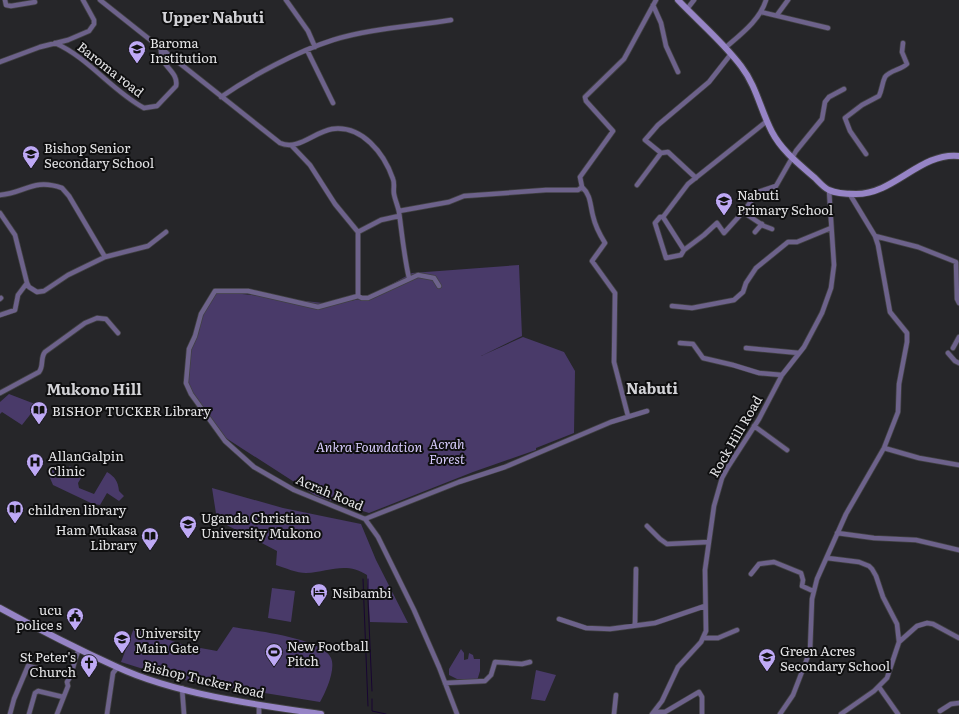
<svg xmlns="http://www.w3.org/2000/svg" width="959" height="714" font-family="Literata,serif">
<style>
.green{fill:#493a69}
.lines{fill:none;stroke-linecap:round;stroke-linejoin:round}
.stream{stroke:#180532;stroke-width:1}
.street-casing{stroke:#414143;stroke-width:6}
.secondary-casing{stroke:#414143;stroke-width:8}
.street{stroke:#6d628b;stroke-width:4.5}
.secondary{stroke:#9684c6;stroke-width:6}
.labels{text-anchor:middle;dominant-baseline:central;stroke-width:4;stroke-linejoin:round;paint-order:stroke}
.poi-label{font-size:13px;fill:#e4e4e6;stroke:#0f0f10;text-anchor:start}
.street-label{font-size:13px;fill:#e4e4e6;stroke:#0f0f10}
.park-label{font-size:13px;font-style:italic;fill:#d6cafb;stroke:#0f0f10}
.quarter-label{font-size:15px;font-weight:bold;fill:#d2d2d6;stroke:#0f0f10}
</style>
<rect width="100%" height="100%" fill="#262629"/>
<!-- green -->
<path class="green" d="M519,265L522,336L481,356L523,337L564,352L575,371L574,433L536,448V450L473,472L369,513L316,496L215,431L186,383L189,349L201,314L215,291L332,304L366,298L412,273Z
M9,394L35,404L33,411L22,425L2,412L0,414V402Z
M70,466L81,478L78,483L79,488L94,494L107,472C115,477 118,481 119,491L124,496L119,501L107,493L100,505L93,504L53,485L47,471L53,468L61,475Z
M212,488L283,508L361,524L376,560L408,623L370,622L367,575C346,561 328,572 306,573C297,573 285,568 276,565L277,551L217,520Z
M272,588L295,591L291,622L268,618Z
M233,627C255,631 322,638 331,658C336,669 326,692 320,702L172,678L121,662L134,628L184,645L217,651Z
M461,649L464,653V660L468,659L469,653L473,655L474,659H480V671L477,681L457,679L449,675V669Z
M536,670L556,675L545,701L531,699Z"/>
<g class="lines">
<!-- stream -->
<path class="stream" d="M363,579L368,706
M368,579V600L372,691
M372,699V711L386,714"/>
<!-- street casing -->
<g class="street-casing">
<path id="street" d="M5,0L6,5L11,6L35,2
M100,0L280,143C298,151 314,132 332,129C362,125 384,153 393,179C395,184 393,189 394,194C395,200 398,206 399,212C402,234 404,256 409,278
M286,0L308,31L315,47
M653,5L661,23L666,46L678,72
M687,9L694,0
M761,12L828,28
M777,15L788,0
M55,43C89,58 111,90 144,108L157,106L176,86C179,71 160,67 161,50
M725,48C741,34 760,20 766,0
M307,50L333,103
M0,62L40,47L68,40L89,31L94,24V20L83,0
M221,97C251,76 298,51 333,40C367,29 414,26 451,20
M292,146L310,165L335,204L358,232V296L362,298H368L418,275L434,278L439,286
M866,154L850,131L845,118L862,105L879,96C882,90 882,83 885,77C890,70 901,70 907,64L902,52L903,43
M696,178L668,152L661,153L645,140L658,125L709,82L731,54
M637,185L661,153
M0,195C25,193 33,178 62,188L69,196L105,257
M399,211L449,202L464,196L546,190H578L582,187
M0,213L15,235L27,283L29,287L37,292L44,291L68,275L105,257L148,246L166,232
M663,217H660L655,223L666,258L681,255L684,250L663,217L688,184L767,121
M772,229L764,226L743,212L758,192L776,186L796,151L822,119L825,102L829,97L844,89
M358,232L381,220L399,216
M755,232L762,224
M875,236L918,247L956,262L957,299L959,303
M684,250L704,235L717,223L724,233L743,212
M358,296L318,307L248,291H215L201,314L195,336L189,349L186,383L191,394L225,441L254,467L294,490L365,519L378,537L414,610L439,667L457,714
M0,299L1,298
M672,306L692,308L734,300L743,292L746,283L756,268L788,242H797L831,228
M0,315L15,310L18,295L27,283
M680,343L693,344L703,358L733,365L759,373L782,375
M746,348L799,353
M953,348L959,337
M948,353L955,361L959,363
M0,393L39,372C44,366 40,358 45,352L85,323L97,318L106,319L118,333
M628,416L614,362L615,293L592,261L605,243C600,235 595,225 593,216C590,205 591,195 582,187L580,177L613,131L586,101L585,97L624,59L656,0
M754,426L787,450
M884,448L919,458L959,465
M365,519L459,482L505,467L611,422L647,411
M647,526L660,539L667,544L709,542
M837,533L874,538L916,540L959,550
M827,558L859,562L869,566L872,569L876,576L883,597L897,624L899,642
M751,574L759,564L774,562L801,573L803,580L802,586L813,591
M559,619L586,628L610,629L655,623L705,606
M635,625L636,569
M704,638H718L737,630
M445,683L485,681L491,675L495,662L522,664L530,662
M879,687L898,714
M182,688L184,714
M259,705V714
M940,711L951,704L959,703
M654,712H665L699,692L702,697V714
M10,714L14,699L28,666L39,669
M29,714L35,693L38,691L63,697
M57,714L68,686L67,682C74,673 73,660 79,650
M107,714L113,673L117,668
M614,714L616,695
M652,714L662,701L678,667L701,642L706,631L705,570L714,506L722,478L728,467L759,419L782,375L804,347L822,313L831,288L834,265L829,190
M780,714L793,695L810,651L812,599L817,579L846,514L884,448L898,412L899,384L907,342V333L890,312L878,245L875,236L849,193
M841,714L874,691L887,678L899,642L917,626L927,623L933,624L959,638"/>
</g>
<!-- secondary casing -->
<g class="secondary-casing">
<path id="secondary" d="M678,0C699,22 723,42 741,66C757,87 760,109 772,132C782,151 799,164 815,178C819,182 824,188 829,190C835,193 848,194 856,194C895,194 920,152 959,156
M0,608C38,629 77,649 117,667C175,694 257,705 321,714"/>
</g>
<!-- street -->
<use href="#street" class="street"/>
<!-- secondary -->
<use href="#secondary" class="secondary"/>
</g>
<!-- icons -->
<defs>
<g id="school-pin" transform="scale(0.9)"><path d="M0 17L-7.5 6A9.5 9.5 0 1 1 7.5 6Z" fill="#bea9f5" stroke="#0f0f10"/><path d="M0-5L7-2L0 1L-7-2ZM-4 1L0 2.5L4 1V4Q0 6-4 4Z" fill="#111"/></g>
<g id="library-pin" transform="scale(0.9)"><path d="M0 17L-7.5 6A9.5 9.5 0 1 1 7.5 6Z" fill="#bea9f5" stroke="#0f0f10"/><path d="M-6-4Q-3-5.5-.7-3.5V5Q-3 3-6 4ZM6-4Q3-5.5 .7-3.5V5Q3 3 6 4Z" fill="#111"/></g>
<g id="hospital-pin" transform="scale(0.9)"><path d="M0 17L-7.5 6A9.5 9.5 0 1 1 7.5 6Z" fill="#bea9f5" stroke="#0f0f10"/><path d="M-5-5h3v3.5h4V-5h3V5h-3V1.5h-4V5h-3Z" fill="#111"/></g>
<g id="university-pin" transform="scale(0.9)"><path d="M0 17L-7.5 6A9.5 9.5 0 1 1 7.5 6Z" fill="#bea9f5" stroke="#0f0f10"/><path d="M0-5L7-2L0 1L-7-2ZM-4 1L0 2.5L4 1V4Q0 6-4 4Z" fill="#111"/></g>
<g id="hotel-pin" transform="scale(0.9)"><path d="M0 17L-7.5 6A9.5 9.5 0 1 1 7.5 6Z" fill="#bea9f5" stroke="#0f0f10"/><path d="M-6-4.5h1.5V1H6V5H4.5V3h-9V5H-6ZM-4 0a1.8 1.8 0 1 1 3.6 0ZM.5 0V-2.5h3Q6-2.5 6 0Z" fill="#111"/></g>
<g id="civic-pin" transform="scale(0.9)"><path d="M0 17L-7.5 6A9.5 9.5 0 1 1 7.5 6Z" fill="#bea9f5" stroke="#0f0f10"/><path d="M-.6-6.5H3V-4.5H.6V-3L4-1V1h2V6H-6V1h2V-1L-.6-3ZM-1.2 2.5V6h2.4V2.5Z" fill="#111"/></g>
<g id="stadium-pin" transform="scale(0.9)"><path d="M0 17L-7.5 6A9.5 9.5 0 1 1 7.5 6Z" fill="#bea9f5" stroke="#0f0f10"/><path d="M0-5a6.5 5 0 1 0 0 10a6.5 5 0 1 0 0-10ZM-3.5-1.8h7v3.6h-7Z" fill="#111"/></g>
<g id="church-pin" transform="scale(0.9)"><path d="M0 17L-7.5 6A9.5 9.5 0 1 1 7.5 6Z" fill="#bea9f5" stroke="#0f0f10"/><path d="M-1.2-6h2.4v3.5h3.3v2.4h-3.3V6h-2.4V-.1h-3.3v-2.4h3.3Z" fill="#111"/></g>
</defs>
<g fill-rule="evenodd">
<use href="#school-pin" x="137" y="49"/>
<use href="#school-pin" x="31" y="154"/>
<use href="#school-pin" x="724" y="201"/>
<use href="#library-pin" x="39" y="410"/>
<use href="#hospital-pin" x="35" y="462"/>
<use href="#library-pin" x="15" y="509"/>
<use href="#university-pin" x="188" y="524"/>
<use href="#library-pin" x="150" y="536"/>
<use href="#hotel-pin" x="319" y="592"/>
<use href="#civic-pin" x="75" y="616"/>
<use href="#school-pin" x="122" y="639"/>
<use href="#stadium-pin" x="274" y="652"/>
<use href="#school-pin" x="767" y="657"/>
<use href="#church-pin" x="89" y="663"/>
</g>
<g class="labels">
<!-- poi labels -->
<g class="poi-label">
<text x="150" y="42">Baroma<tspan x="150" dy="15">Institution</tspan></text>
<text x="44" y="147">Bishop Senior<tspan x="44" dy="15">Secondary School</tspan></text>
<text x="737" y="194">Nabuti<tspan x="737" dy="15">Primary School</tspan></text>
<text x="52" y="410">BISHOP TUCKER Library</text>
<text x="48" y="455">AllanGalpin<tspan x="48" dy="15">Clinic</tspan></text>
<text x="28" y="509">children library</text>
<text x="201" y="517">Uganda Christian<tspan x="201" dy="15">University Mukono</tspan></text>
<text x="137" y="529" text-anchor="end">Ham Mukasa<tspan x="137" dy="15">Library</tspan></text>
<text x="332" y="592">Nsibambi</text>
<text x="62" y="609" text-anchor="end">ucu<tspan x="62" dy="15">police s</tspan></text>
<text x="135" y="632">University<tspan x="135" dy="15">Main Gate</tspan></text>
<text x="287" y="645">New Football<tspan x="287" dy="15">Pitch</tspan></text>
<text x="780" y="650">Green Acres<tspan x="780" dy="15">Secondary School</tspan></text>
<text x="76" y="656" text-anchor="end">St Peter's<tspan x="76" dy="15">Church</tspan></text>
</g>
<!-- street labels -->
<g class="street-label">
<text transform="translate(111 69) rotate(38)">Baroma road</text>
<text transform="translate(735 436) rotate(-60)">Rock Hill Road</text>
<text transform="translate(330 492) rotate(23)">Acrah Road</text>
<text transform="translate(204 679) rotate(13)">Bishop Tucker Road</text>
</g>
<!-- park labels -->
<g class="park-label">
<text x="447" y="443">Acrah<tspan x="447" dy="15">Forest</tspan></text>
<text x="369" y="446">Ankra Foundation</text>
</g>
<!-- quarter labels -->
<g class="quarter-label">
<text x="213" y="16">Upper Nabuti</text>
<text x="652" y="387">Nabuti</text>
<text x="94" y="388">Mukono Hill</text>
</g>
</g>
</svg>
